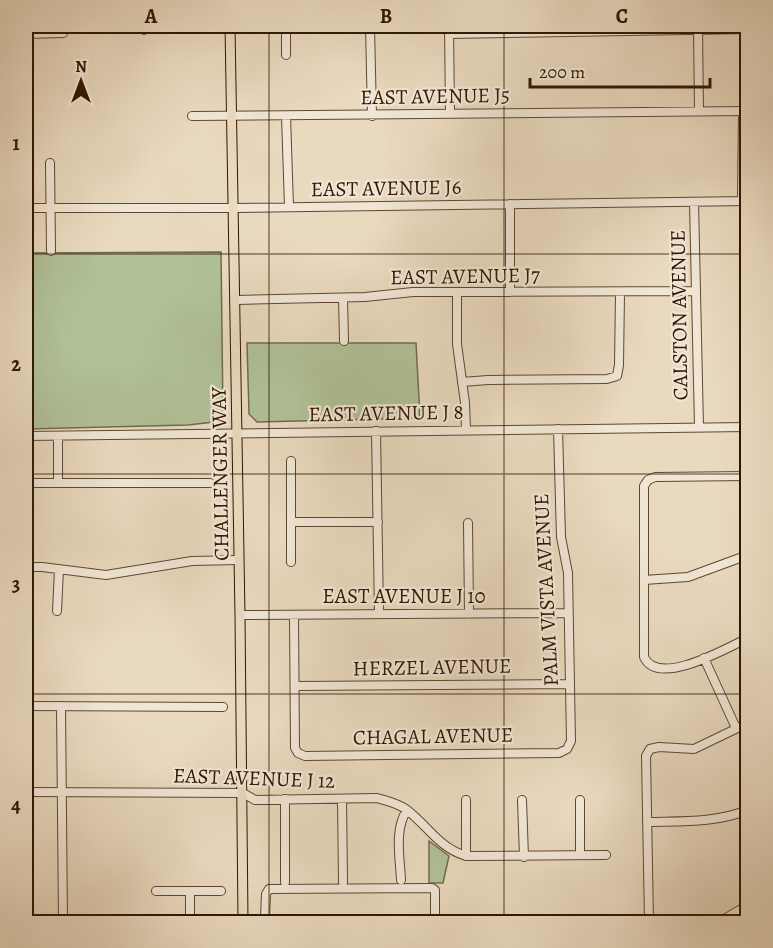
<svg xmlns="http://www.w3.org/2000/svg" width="773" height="948" font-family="Alegreya,serif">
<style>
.green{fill:#b0c097;stroke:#706b4c;stroke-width:1.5}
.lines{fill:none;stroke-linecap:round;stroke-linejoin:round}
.minor-casing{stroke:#5f4730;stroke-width:10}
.major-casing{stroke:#311601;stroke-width:11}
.minor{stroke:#f1e6d5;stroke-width:8}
.major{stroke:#e9d9bf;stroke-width:9}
.grid{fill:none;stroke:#311601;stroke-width:1.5;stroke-opacity:0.55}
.labels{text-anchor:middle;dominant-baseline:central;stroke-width:4.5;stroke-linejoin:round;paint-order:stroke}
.street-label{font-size:21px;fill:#311601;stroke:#f1e6d5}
.neatline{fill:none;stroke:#311601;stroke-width:2}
.grid-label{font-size:20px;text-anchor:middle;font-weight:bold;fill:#311601}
</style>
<rect width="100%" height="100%" fill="#e9d9bf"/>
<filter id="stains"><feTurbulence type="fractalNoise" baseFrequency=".00333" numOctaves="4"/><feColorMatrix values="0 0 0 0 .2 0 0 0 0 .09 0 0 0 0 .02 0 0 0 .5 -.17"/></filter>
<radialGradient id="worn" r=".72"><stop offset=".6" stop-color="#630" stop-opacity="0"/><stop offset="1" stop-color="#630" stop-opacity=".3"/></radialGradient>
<!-- green -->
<path class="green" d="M221,252L223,414L214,422L188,425L26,429V253Z
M247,343H416L420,418L257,422L249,414Z
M429,841L449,856L443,883H429Z"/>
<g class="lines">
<!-- minor casing -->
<g class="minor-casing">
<path id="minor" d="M286,26V55
M370,26L372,116
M449,26L450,113
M698,27L699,111
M144,30V26
M26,34L63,33V26
M449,34L748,29
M192,116C377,115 562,112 748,111
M286,116L289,207
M50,163L51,251
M742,201L743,111
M694,202L699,427
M510,204V292
M26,208H233L748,201
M457,292V344L465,403L466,430
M343,298L344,341
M236,300L365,297L413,292L695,291
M462,382L488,380L607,379L617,376L619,365L620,293
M376,431L379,614
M26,436L748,427
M58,437V483
M291,461V562
M748,476L655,477L648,480L644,486V657C658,688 727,648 748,638
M26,483H210
M291,522H378
M468,523L469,614
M26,567H42L106,575L192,561L239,560
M644,580L688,577L748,555
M57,611L59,569
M240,615L568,613
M294,615L295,748L298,753L305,756L559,753L567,749L571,741L568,573L561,537L558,429
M704,658L736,728
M295,686L569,684
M26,706L223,707
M61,706L63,922
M26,792L243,793L255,800L377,798C387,801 398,803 407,810C429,827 438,847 466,856L606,855
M285,799V882
M342,799L343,882
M466,800V856
M522,800L524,857
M647,822C681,821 716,823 748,810
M580,855V800
M401,880C400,858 394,829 407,810
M156,891H221
M726,918L748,905
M243,921H261L265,918L266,894L269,889L432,888L435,890V922
M190,922V891
M649,922L646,756L650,749L659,747L694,749L748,723"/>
</g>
<!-- major casing -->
<g class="major-casing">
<path id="major" d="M230,26L240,615L243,922"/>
</g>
<!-- minor -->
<use href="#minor" class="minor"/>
<!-- major -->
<use href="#major" class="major"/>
</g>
<!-- grid -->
<path class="grid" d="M269,26V922M504,26V922M26,254H748M26,474H748M26,694H748"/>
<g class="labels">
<!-- street labels -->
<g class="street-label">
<text transform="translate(435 96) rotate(-1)">EAST AVENUE J5</text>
<text transform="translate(386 188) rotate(-1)">EAST AVENUE J6</text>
<text transform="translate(465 276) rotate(-1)">EAST AVENUE J7</text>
<text transform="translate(679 315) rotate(-91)">CALSTON AVENUE</text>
<text transform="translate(386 413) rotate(-1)">EAST AVENUE J 8</text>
<text transform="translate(220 474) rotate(-91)">CHALLENGER WAY</text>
<text transform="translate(546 590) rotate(-93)">PALM VISTA AVENUE</text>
<text x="404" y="596">EAST AVENUE J 10</text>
<text transform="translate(432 667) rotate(-1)">HERZEL AVENUE</text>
<text transform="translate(433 736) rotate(-1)">CHAGAL AVENUE</text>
<text transform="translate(254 778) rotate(2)">EAST AVENUE J 12</text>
</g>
</g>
<!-- margin -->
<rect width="773" height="948" fill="none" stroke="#e9d9bf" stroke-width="66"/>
<!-- north arrow -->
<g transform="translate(81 81)" stroke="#f1e6d5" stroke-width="4.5" paint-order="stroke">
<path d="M0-4.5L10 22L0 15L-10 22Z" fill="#311601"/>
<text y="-9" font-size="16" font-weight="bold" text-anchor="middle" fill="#311601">N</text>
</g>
<!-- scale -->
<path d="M530 78v9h180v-9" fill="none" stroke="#311601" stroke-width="3"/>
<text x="539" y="78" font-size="18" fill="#311601" stroke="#f1e6d5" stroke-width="4.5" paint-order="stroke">200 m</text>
<rect x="33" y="33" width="707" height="882" class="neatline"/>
<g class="grid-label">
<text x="151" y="23">A</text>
<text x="386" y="23">B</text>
<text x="622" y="23">C</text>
<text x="16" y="150">1</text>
<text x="16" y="371">2</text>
<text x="16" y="591">3</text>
<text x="16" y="812">4</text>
</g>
<rect width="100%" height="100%" filter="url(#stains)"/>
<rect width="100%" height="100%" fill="url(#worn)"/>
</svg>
